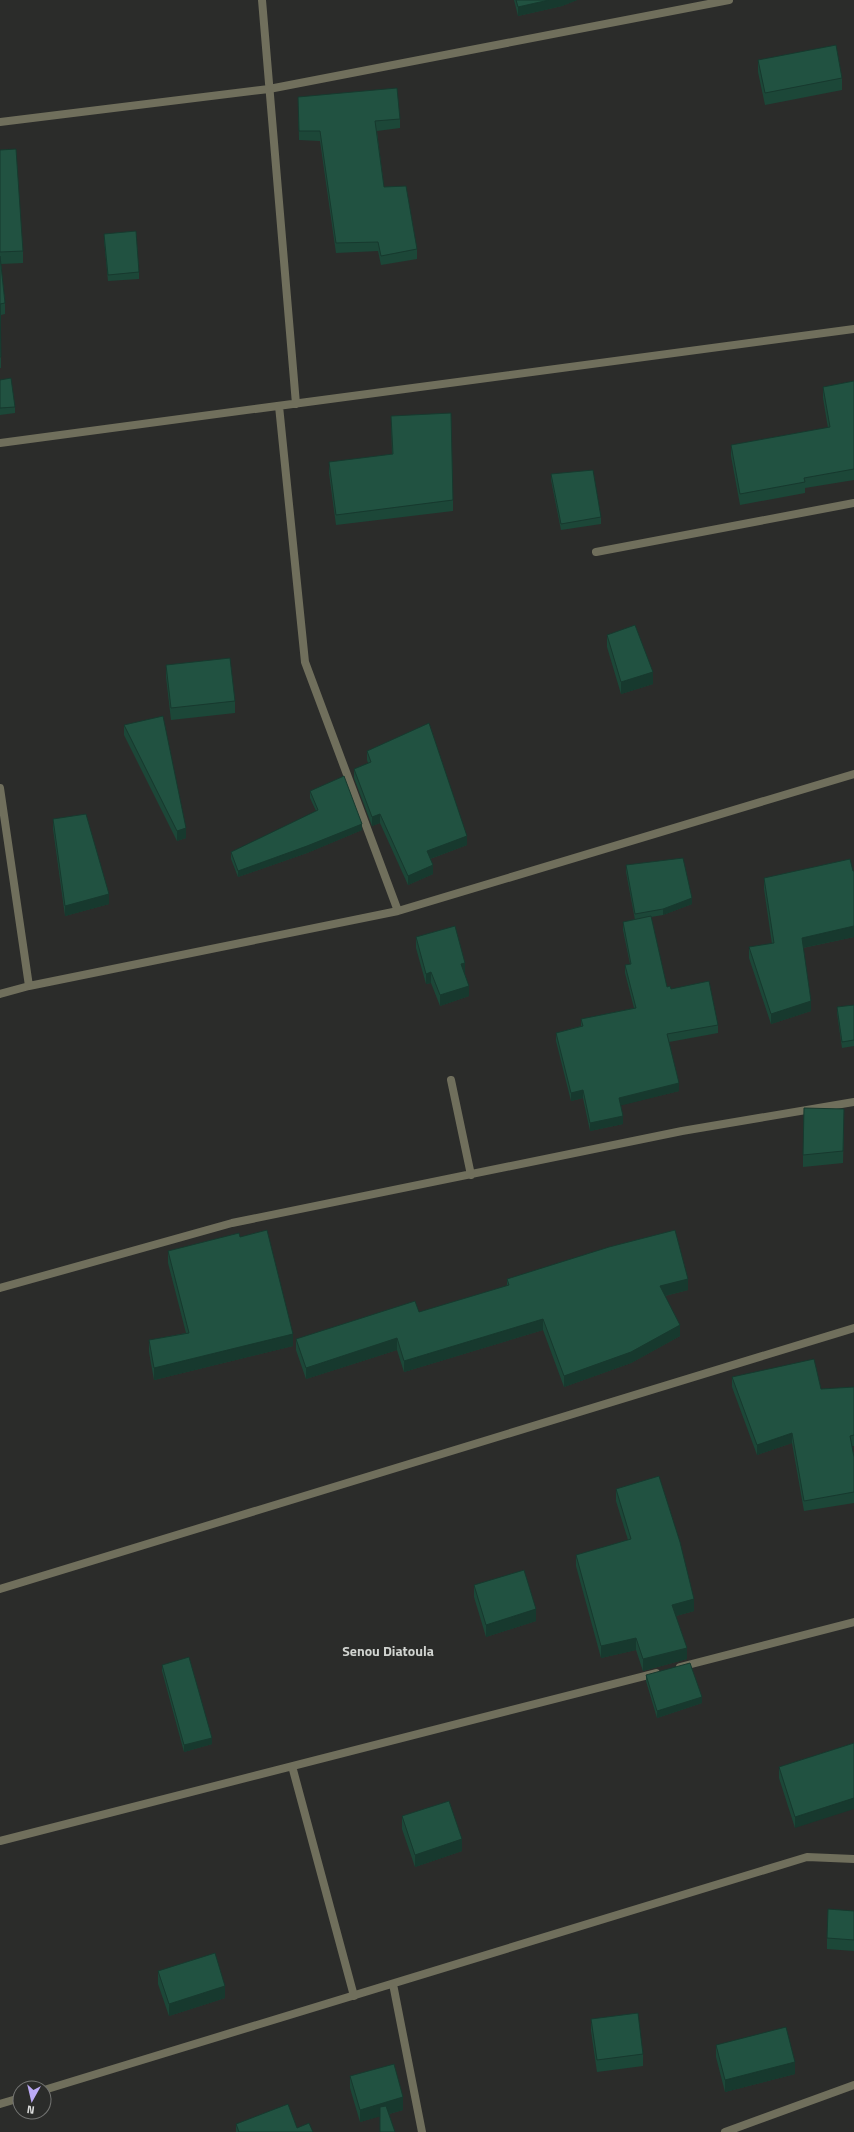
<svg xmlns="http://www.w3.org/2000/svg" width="854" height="2132" font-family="'Titillium Web',sans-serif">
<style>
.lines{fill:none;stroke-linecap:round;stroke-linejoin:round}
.street{stroke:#706f5c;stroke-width:8}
.wall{fill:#1c4738}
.shaded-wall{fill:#17392e}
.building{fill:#215241;stroke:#17392e}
.labels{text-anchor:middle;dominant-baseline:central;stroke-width:3;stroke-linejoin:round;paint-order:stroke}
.quarter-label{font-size:14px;font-weight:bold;fill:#d1d4d0;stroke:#2b2c2a}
</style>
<rect width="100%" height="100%" fill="#2b2c2a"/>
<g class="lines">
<!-- street -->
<path class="street" d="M262,0L296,404
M0,122L269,89L729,0
M279,406L305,662L398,911
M0,443L854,329
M596,552L854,503
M0,788L29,986
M0,994L29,986L398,911L854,774
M451,1080L471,1175
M0,1288L232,1223L682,1131L854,1102
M0,1589L854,1328
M680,1667L854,1622
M292,1766L354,1996
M0,1841L656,1673
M393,1984L422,2132
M44,2090L807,1857L854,1859
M0,2104L20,2098
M725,2132L854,2085"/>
</g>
<!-- wall -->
<path class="wall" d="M514,0H577L562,6L518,16Z
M758,60L842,78V90L765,105L758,72Z
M298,97L400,119V128L377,131L384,187L417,249V259L381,265L378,251L336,253L320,141L299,140Z
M0,150L23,251V263L1,264L5,303V314L1,315V368H0Z
M104,234L139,272V279L108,281L104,240Z
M0,380L15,407V413L0,415Z
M854,381V480L805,488V493L740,505L731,456V445L828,428L823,398V387Z
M391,416L453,500V511L336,525L329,473V462L392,455Z
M551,474L601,517V524L561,530L551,480Z
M607,635L653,684L621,694L607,647Z
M166,665L235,701V713L171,720L166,677Z
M124,725L186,838L177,841L124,735Z
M367,751L467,845L430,859L433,874L408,885L380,823L372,826L354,778V769L368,763L367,760Z
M310,791L362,830L307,853L238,877L231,859V852L316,811L310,798Z
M53,819L109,904L65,916L53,829Z
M626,865L692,904L663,915L651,917L667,987L671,989L718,1025V1033L669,1042L679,1091L621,1105L623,1124L590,1131L583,1098L571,1101L556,1041V1033L581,1026V1019L634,1008L625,973V965L630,964L623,930V922L635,920L626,872Z
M854,871V937L803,948L811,1011L771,1024L749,958V947L772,944L764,889V878Z
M416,937L465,974L469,996L440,1006L431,983L426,984L416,948Z
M854,1005V1046L842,1048L837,1013V1007Z
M844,1121L843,1163L803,1167V1155Z
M240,1237L293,1346L154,1380L149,1352V1340L186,1333L168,1263V1251Z
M507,1279L688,1290L665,1296L680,1336L631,1363L564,1387L543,1330L404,1372L397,1350L306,1379L296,1350V1339L419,1312L507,1286Z
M732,1377L821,1389L854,1387V1446H852L854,1457V1503L804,1511L792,1443L757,1455L732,1387Z
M616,1489L694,1611L676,1616L687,1659L643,1671L636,1650L601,1658L576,1566V1555L628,1540L616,1501Z
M474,1585L536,1621L486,1637L474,1597Z
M162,1665L212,1744L184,1752L162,1671Z
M646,1675L702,1703L657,1718L646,1681Z
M854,1743L795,1828L779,1778V1767Z
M402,1816L462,1851L415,1867L402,1829Z
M854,1911V1951L827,1949V1938Z
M158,1971L225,1998L169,2016L158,1984Z
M591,2019L643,2054V2066L597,2072L591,2031Z
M716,2045L795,2074L725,2092L716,2057Z
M350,2076L403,2110L389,2114L395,2132H380V2116L360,2122L350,2088Z
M236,2124L297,2128L313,2132H236Z"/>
<!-- shaded-wall -->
<path class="shaded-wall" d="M549,0H577L562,6L518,16V7Z
M653,672V684L621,694V682Z
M380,814V823L372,826V817Z
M362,824V830L307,853L238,877V871Z
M186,828V838L177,841V831Z
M467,836V845L427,860V851Z
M433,865V874L408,885V876Z
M109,894V904L65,916V906Z
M692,898V904L663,915V909Z
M854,926V937L802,948V938Z
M465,963V974L461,975V964Z
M431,972V983L426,984V974Z
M469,986V996L440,1006V995Z
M811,1001V1011L771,1024V1014Z
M679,1083V1091L619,1106V1098Z
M583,1090V1098L571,1101V1093Z
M623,1116V1124L590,1131V1123Z
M688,1279V1290L660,1297V1286Z
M543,1319V1330L404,1372V1361Z
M680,1325V1336L631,1363L564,1387V1376Z
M293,1334V1346L154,1380V1368Z
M397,1338V1350L306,1379V1368Z
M792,1433V1443L757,1455V1445Z
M694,1599V1611L672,1617V1605Z
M536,1609V1621L486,1637V1625Z
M636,1638V1650L601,1658V1646Z
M687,1648V1659L643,1671V1659Z
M702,1697V1703L657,1718V1711Z
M212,1738V1744L184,1752V1745Z
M854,1798V1809L795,1828V1817Z
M462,1839V1851L415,1867V1855Z
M225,1986V1998L169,2016V2004Z
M795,2062V2074L725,2092V2080Z
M403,2097V2110L360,2122V2110Z"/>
<!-- building -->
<path class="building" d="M516,0H549L518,7Z
M836,45L842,78L765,93L758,60Z
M397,88L400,119L375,121L384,187L406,186L417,249L381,256L378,242L336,243L320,131H299L298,97Z
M16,149L23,251L0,252V150Z
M136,231L139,272L108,275L104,234Z
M0,256L5,303L0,304L1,357H0Z
M11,378L15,407L0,408V380Z
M854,381V469L804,478L805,482L740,494L731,445L830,427L823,387Z
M451,413L453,500L336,515L329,462L393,454L391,416Z
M593,470L601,517L561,524L551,474Z
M635,625L653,672L621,682L607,635Z
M230,658L235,701L171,708L166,665Z
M163,716L186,828L177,831L124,725Z
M429,723L467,836L427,851L433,865L408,876L380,814L372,817L354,769L371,762L367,751Z
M344,776L362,824L307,846L238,871L231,852L318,810L310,791Z
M86,814L109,894L65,906L53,819Z
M683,858L692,898L663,909L635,914L626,865Z
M850,859L853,871H854V926L802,938L811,1001L771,1014L749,947L774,943L764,878Z
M651,916L667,987L670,986L671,989L709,981L718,1025L667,1034L679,1083L619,1098L623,1116L590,1123L583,1090L571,1093L556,1033L583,1026L581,1019L636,1008L625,965L631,964L623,922Z
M455,926L465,963L461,964L469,986L440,995L431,972L426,974L416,937Z
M854,1005V1040L842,1042L837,1007Z
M804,1108L844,1109L843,1151L803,1155Z
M267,1230L293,1334L154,1368L149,1340L189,1333L168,1251L239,1233L240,1237Z
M675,1230L688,1279L660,1286L680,1325L631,1352L564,1376L543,1319L404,1361L397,1338L306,1368L296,1339L415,1301L419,1312L509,1285L507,1279L609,1247Z
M814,1359L821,1389L854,1387V1435L850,1436L854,1457V1492L804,1501L792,1433L757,1445L732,1377Z
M659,1476L680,1542L694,1599L672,1605L687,1648L643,1659L636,1638L601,1646L576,1555L631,1539L616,1489Z
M524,1570L536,1609L486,1625L474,1585Z
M189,1657L212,1738L184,1745L162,1665Z
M690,1663L702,1697L657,1711L646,1675Z
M854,1743V1798L795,1817L779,1767Z
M449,1801L462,1839L415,1855L402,1816Z
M828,1909L854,1911V1940L827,1938Z
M215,1953L225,1986L169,2004L158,1971Z
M638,2013L643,2054L597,2060L591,2019Z
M786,2027L795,2062L725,2080L716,2045Z
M394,2064L403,2097L360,2110L350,2076Z
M288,2104L297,2128L309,2123L313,2132H239L236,2124Z
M386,2106L395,2132H380V2107Z"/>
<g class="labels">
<!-- quarter labels -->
<g class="quarter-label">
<text x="388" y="1650">Senou Diatoula</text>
</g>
</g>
<!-- north arrow -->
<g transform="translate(32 2100) rotate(188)"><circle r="19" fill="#2b2c2a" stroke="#737472"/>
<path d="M0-3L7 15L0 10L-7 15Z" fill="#bbaaf6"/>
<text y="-6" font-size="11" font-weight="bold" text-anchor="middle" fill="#dedfde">N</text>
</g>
</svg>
